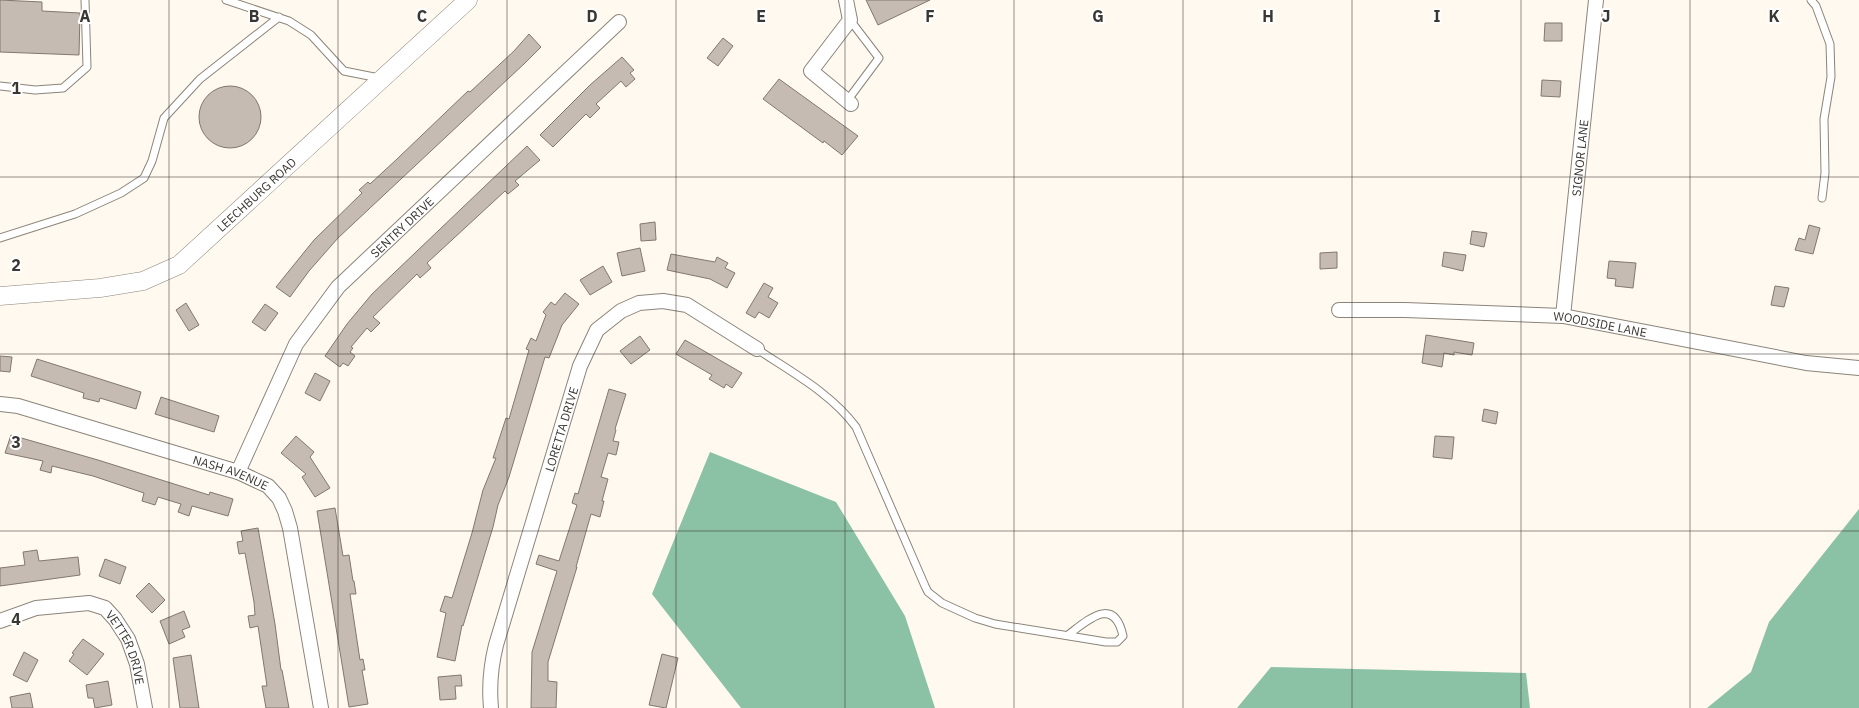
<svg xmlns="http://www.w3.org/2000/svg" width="1859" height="708" font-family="'IBM Plex Sans',sans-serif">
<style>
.forest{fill:#8bc1a4}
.building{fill:#c5bbb3;stroke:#817870}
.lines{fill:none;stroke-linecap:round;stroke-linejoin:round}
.service-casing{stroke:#8b847a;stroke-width:9}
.minor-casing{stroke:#8b847a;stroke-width:16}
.tertiary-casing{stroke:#8b847a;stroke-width:19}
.service{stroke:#fff;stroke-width:7}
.minor{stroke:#fff;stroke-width:14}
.tertiary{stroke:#fff;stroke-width:18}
.grid{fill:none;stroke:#3a3732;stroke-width:1;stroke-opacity:0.55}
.labels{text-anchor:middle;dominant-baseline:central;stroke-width:4;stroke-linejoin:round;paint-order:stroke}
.street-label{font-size:12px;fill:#3a3732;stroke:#fff}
.grid-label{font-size:16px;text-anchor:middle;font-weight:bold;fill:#3a3732;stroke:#fff;stroke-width:4;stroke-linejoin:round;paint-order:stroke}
</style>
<rect width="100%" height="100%" fill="#fff9f0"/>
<!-- forest -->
<path class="forest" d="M710,452L836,502L905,616L935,708H741L652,594Z
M1859,509V708H1707L1751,672L1769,622Z
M1271,667L1526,673L1530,708H1237Z"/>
<!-- building -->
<path class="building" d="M0,0L42,2V11L80,13L79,55L0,52Z
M866,0H930L878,25Z
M1545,23H1562V41H1544Z
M529,34L541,47L525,63L338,238L309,271L290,297L276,287L314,240L362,193L359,190L368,182L370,184L397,159L468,91L470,92L514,51Z
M723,38L733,46L718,66L707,58Z
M622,57L634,70L630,73L635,79L626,87L621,81L596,104L600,108L590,118L586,114L553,147L540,135L590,85Z
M779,79L858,136L842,155L824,141L823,143L763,99Z
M1542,80L1561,81L1560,97L1541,96Z
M199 117a31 31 0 1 1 62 0a31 31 0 1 1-62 0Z
M527,146L540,160L515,181L519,185L508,194L505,191L427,263L431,268L420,278L417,274L373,317L380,323L371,332L367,328L351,347L353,348L350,352L355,356L348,366L343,363L340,367L325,356L347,324L372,294Z
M655,222L656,240L641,241L640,224Z
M1809,225L1820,228L1813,254L1795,250L1799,238L1805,240Z
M1472,231L1487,233L1484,247L1470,244Z
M640,248L645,271L622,276L617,253Z
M1337,252V268L1320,269V253Z
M1444,252L1466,255L1463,271L1442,266Z
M671,254L715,262L717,257L728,263L725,268L735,273L727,288L710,279L667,270Z
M1609,261L1636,263L1633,288L1615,286L1616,279L1607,278Z
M603,266L612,282L590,295L580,280Z
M764,283L773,288L768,297L778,303L769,318L759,312L755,318L746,313Z
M1775,286L1789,288L1784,307L1771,305Z
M565,293L579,304L562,325L549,358L545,357L509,477L498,505L493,527L463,626L462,625L455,661L437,657L446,613L440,611L445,596L452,598L472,533L483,490L496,458H493L506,418L509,419L529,350L526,349L531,338L536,341L546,315L543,312L551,302L555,305Z
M186,303L199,325L189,331L176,310Z
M265,304L278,313L265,331L252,322Z
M1426,335L1474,343L1472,355L1454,352V355L1444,353L1442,367L1422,363Z
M640,336L650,350L631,364L620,351Z
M685,340L742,373L732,388L726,384L724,388L709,379L712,375L676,354Z
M0,356L12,357L10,372L0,371Z
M37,359L141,392L136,409L100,398L99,402L83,398L84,393L31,376Z
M315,373L330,381L320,401L305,393Z
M609,389L626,394L615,429L616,430L613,441L619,442L616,455L608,453L601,477L608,479L602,501H604L600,517L591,514L576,567H577L548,662V681L557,682L556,708H531L532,652L557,571L536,564L539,555L559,561L577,505L572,503L575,493L578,494Z
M161,397L219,416L214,432L155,414Z
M1484,409L1498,412L1496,424L1482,421Z
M11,435L98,460L209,495L210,492L233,499L228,516L192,506L189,516L178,512L181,504L158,497L155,505L142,501L144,493L93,476L52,466L51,473L40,470L43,461L5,453Z
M296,436L314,452L310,457L330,488L315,497L302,477L306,474L281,453Z
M1435,436L1454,437L1452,459L1433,457Z
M335,508L343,556L349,555L353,581H354L356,594H350L360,660L363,659L365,670H362L368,704L349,707L317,511Z
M258,528L275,624L281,670H282L289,708H266L262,686H267L258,626L250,628L248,616L255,615L254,602L245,553L239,554L237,542L243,541L241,531Z
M37,550L39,561L78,557L80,575L0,586V568L25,565L23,552Z
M105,559L126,567L120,584L99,576Z
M149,583L165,600L152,613L136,596Z
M184,611L190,627L182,630L185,637L169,644L160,621Z
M83,639L104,654L87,675L69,661L74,654L72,653Z
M24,652L38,660L27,682L13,675Z
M662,654L678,658L666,708L649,705Z
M191,655L199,708H180L173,658Z
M461,675L462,686H455L456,699L440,700L438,677Z
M108,681L112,705L95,708L93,698H88L86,685Z
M30,693L33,708H12L10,697Z"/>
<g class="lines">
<!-- service casing -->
<g class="service-casing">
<path id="service" d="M226,0L289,21L311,35L344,71L379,78
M1811,0L1816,6L1830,44L1831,77L1824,119L1825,173L1822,198
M0,86L35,90L63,88L87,67L85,0
M847,101L879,58L850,20
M0,238L75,214L121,193L144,178L152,161L164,118L200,79L279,17
M757,349C791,372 831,393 856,427L925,586L928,592L942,603L975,618L995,624L1106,642H1117L1123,636C1114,595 1088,620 1068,635"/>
</g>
<!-- minor casing -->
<g class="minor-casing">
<g id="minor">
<path d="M846,0L850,20L811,71L851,104"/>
<path id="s1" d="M1339,310H1405L1563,316L1806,363L1859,368"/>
<path id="s2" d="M1563,316L1596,0"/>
<path id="s3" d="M0,404L18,406L238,472L268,486L279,498L285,511L290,528L321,708"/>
<path id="s4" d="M238,472L296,344L338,287L619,22"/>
<path id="s5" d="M0,621L36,608L89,603L105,608L115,619L128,639L137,664L145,708"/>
<path id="s6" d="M491,708C489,687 491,665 496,645L580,366L597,330L621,311L639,303L663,301L687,305L757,349"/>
</g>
</g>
<!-- tertiary casing -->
<g class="tertiary-casing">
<g id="tertiary">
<path id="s7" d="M0,296L100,288L143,281L179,265L468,0"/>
</g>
</g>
<!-- service -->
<use href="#service" class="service"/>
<!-- minor -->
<use href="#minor" class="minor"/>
<!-- tertiary -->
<use href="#tertiary" class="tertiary"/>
</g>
<!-- grid -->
<path class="grid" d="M169,0V708M338,0V708M507,0V708M676,0V708M845,0V708M1014,0V708M1183,0V708M1352,0V708M1521,0V708M1690,0V708M0,177H1859M0,354H1859M0,531H1859"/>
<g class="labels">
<!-- street labels -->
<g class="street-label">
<text stroke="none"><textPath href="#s2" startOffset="159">SIGNOR LANE</textPath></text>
<text stroke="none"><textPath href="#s7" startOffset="288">LEECHBURG ROAD</textPath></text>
<text stroke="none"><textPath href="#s4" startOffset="299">SENTRY DRIVE</textPath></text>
<text stroke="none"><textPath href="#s1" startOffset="262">WOODSIDE LANE</textPath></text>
<text stroke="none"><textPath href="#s6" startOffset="289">LORETTA DRIVE</textPath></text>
<text stroke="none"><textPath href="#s3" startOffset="241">NASH AVENUE</textPath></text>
<text stroke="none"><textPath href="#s5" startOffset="154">VETTER DRIVE</textPath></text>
</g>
</g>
<g class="grid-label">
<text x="85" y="22">A</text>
<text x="254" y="22">B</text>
<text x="422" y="22">C</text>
<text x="592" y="22">D</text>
<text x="761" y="22">E</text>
<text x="930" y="22">F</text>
<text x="1098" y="22">G</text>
<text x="1268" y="22">H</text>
<text x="1437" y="22">I</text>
<text x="1606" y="22">J</text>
<text x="1774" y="22">K</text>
<text x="16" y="94">1</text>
<text x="16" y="271">2</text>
<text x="16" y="448">3</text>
<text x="16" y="625">4</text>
</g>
</svg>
